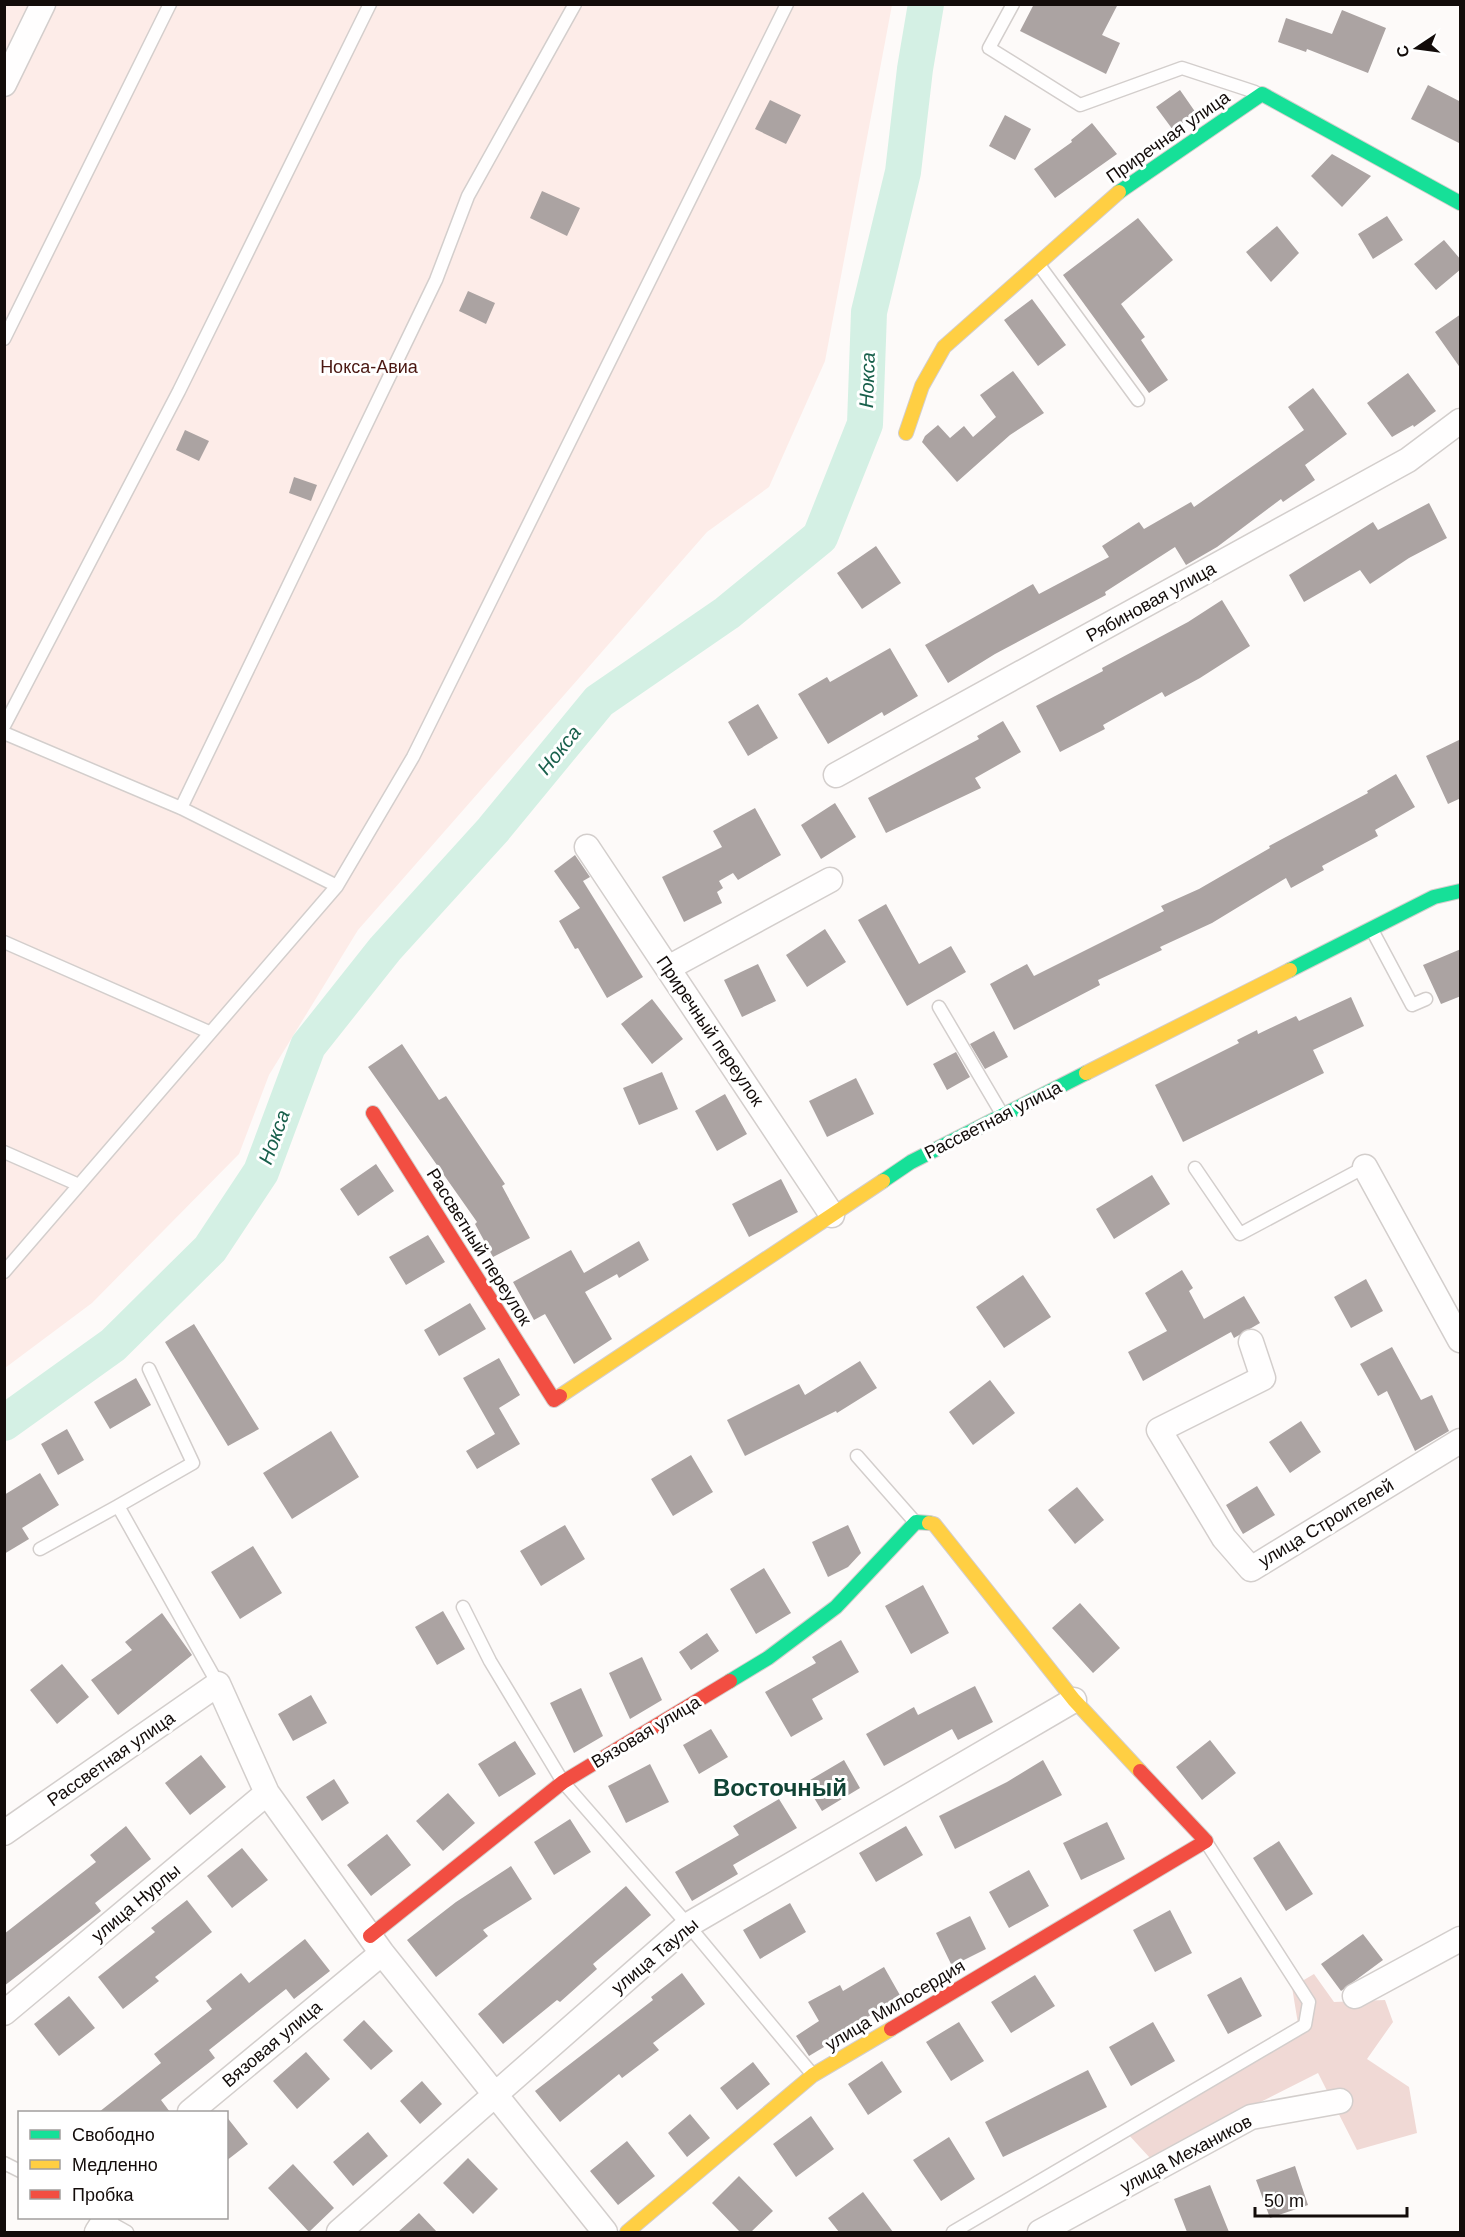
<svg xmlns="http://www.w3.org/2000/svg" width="1465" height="2237" font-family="Arial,sans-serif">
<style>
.green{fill:#fdece8}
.forest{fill:#f0d9d5}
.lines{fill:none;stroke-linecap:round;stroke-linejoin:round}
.river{stroke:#d4f0e4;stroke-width:36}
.building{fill:#aba3a2}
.lane-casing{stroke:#d3cecc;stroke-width:15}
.street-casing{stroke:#d3cecc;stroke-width:27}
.fast-casing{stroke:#d3cecc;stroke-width:16}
.slow-casing{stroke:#d3cecc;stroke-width:16}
.jam-casing{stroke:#d3cecc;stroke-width:16}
.lane{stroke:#fffefe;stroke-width:12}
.street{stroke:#fffefe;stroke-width:24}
.fast{stroke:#16e098;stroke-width:14}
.slow{stroke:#ffcf43;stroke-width:14}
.jam{stroke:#f24e42;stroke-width:14}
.labels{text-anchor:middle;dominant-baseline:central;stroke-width:6;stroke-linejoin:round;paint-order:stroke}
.street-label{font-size:18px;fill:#130c0a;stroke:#fff}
.park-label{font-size:18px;fill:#4a1812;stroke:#fff}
.water-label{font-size:20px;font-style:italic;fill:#19604c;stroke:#fff}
.district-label{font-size:24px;font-weight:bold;fill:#114436;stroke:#fff}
</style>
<rect width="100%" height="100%" fill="#fdfaf9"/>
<!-- green -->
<path class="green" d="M5,5H892L825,361L769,487L707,532L358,930L269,1075L239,1154L92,1303L5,1368Z"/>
<!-- forest -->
<path class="forest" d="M1314,1974L1334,2002L1385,2000L1393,2022L1367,2059L1409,2087L1417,2133L1357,2150L1318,2073L1150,2158L1127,2133L1299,2030L1292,1987Z"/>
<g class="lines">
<!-- river -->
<path class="river" d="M4,1423L113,1345L210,1249L261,1172L308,1046L385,949L493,830L599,701L727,613L820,537L865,424L869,312L903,172L915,69L926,4"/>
</g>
<!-- building -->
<path class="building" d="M1034,4H1118L1102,35L1120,43L1106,74L1020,31Z
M1342,10L1386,28L1368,73L1307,49L1306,52L1278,42L1286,18L1332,34Z
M1428,85L1461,102V144L1411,119Z
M1180,90L1196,113L1173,130L1156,107Z
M770,100L801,115L786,144L755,129Z
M1005,115L1031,129L1015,160L989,146Z
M1092,123L1117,154L1055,198L1034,169L1072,142L1071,140Z
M1332,154L1371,176L1342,207L1311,176Z
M542,191L580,208L567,236L530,218Z
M1387,216L1403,240L1373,259L1358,234Z
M1138,218L1173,260L1121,304L1145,337L1141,340L1168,380L1149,393L1063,275Z
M1277,226L1299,253L1271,282L1246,252Z
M1444,240L1461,260V269L1436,290L1414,264Z
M468,291L495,303L486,324L459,311Z
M1032,299L1066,345L1038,366L1004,320Z
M1461,314V369L1435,332Z
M1013,371L1044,413L1010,435L957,482L922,442L925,436L938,425L950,438L964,426L973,437L996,417L980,395Z
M1408,373L1436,411L1414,427L1413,425L1392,437L1367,403Z
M1313,388L1347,434L1305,465L1315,480L1283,502L1281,499L1217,547L1186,565L1175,547L1105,592L1106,595L995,654L948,683L925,645L1033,584L1039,594L1109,557L1102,546L1139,522L1144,529L1191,502L1194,507L1304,430L1288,407Z
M185,430L209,441L199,461L176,450Z
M294,477L317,485L311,501L289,493Z
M1429,503L1447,538L1409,558L1370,584L1360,570L1304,602L1289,575L1373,522L1378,530Z
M876,546L901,583L862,609L837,573Z
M1222,600L1250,646L1200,678L1165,697L1162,692L1103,725L1105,729L1060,752L1036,706L1103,671L1102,668L1188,622Z
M890,648L918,696L884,716L882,712L828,744L798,694L827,677L830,682Z
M758,704L778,738L748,756L728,722Z
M1003,721L1021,752L975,778L981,788L886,833L868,798L979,739L977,736Z
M1461,739V798L1448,804L1426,756Z
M1396,774L1415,807L1375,830L1378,836L1322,866L1324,870L1291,888L1286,878L1212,923L1160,947L1162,950L1098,980L1100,985L1014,1030L990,984L1027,964L1034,976L1164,911L1161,906L1199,889L1270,848L1269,846L1368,793L1367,791Z
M835,803L856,837L821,859L801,825Z
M755,808L781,855L738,880L733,873L719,881L723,888L717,892L722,903L684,922L662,877L722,847L713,831Z
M575,855L590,877L583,881L643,977L607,998L578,948L575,949L559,921L580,908L554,871Z
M886,904L919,964L951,946L966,972L907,1006L858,920Z
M825,929L846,962L807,987L786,955Z
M1461,949V996L1441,1004L1423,965Z
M758,964L776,1001L742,1017L724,980Z
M1351,997L1364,1026L1313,1050L1324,1073L1183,1142L1155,1085L1239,1043L1237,1040L1257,1030L1258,1034L1296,1016L1299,1021Z
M652,999L683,1039L652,1064L621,1024Z
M994,1031L1008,1057L985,1069L970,1044Z
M402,1044L439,1100L446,1096L505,1184L502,1186L530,1238L493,1257L475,1224L477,1222L368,1067Z
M956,1052L970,1077L947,1090L933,1064Z
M662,1072L678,1109L639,1125L623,1088Z
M856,1078L874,1114L827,1137L809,1101Z
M725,1094L747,1134L717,1151L695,1111Z
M376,1164L394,1191L358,1216L340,1189Z
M1152,1175L1170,1204L1114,1239L1096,1209Z
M781,1179L798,1212L749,1237L732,1204Z
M428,1235L445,1262L406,1285L389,1257Z
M639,1241L649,1260L619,1278L617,1274L585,1292L612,1339L574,1364L545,1314L534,1320L513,1282L571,1250L584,1273Z
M1182,1270L1193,1288L1189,1291L1204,1319L1244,1296L1260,1323L1234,1338L1231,1332L1143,1381L1128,1352L1167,1331L1145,1293Z
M1023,1275L1051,1317L1004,1348L976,1307Z
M1366,1279L1383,1311L1351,1328L1334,1297Z
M470,1303L486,1329L439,1356L424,1330Z
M194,1324L259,1429L228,1446L165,1342Z
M1392,1347L1421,1400L1432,1395L1449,1431L1415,1451L1387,1391L1378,1396L1360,1364Z
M499,1358L520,1395L499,1408L520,1444L477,1469L466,1451L495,1434L463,1378Z
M860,1361L877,1388L837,1413L836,1411L745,1456L727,1420L799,1384L805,1395Z
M136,1378L151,1405L110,1429L94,1402Z
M990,1380L1015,1413L973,1445L949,1412Z
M1301,1421L1321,1452L1290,1473L1269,1442Z
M67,1429L84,1460L58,1475L41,1444Z
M331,1431L359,1477L292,1519L263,1473Z
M691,1455L713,1492L673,1516L651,1479Z
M40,1473L59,1505L22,1528L29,1539L4,1554V1495Z
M1257,1486L1275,1515L1243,1534L1226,1505Z
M1077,1487L1104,1520L1075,1544L1048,1510Z
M565,1525L585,1559L541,1586L520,1551Z
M848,1525L861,1553L848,1567L828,1577L812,1542Z
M253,1546L282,1593L240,1619L211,1572Z
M764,1568L791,1613L756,1634L730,1589Z
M923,1585L949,1633L911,1654L885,1606Z
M1080,1603L1120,1648L1093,1673L1052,1628Z
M443,1611L465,1649L437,1665L415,1627Z
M162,1613L192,1655L118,1715L91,1680L132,1650L125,1642Z
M707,1633L719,1651L691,1670L679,1652Z
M841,1640L859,1672L812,1699L823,1719L791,1737L765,1692L816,1663L812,1657Z
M642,1657L662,1700L630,1719L609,1673Z
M62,1664L89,1697L57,1724L30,1690Z
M975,1686L993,1722L958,1740L952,1729L884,1766L866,1734L914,1707L918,1715Z
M581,1688L603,1736L574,1753L550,1703Z
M311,1695L327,1723L293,1741L278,1714Z
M711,1729L728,1757L699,1774L683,1745Z
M1210,1740L1236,1773L1202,1800L1176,1767Z
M515,1741L536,1774L499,1797L478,1764Z
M201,1755L226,1787L190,1815L165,1783Z
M844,1760L860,1788L822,1811L805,1783Z
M1043,1760L1062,1795L955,1849L939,1816L1007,1782Z
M650,1764L669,1802L626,1823L608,1786Z
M334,1779L349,1803L322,1821L306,1797Z
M448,1793L475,1823L443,1851L416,1821Z
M779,1799L797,1828L733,1865L738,1874L692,1901L675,1872L739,1835L733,1826Z
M570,1819L591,1852L554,1875L534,1842Z
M1107,1822L1125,1859L1081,1880L1063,1843Z
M126,1826L151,1859L95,1903L101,1911L4,1986V1934L96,1862L90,1855Z
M906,1826L923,1855L876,1882L859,1853Z
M387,1834L411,1865L371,1896L347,1865Z
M1279,1841L1313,1894L1286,1911L1253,1858Z
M242,1848L268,1880L232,1908L207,1876Z
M511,1866L532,1899L483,1930L488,1936L436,1977L407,1940L456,1902Z
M1029,1870L1049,1906L1009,1928L989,1892Z
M626,1886L651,1915L593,1964L597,1969L560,2002L557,2000L503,2044L478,2014Z
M187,1900L212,1932L155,1977L159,1981L123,2009L98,1977L155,1932L151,1928Z
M790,1903L806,1932L760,1959L743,1930Z
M1170,1910L1192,1953L1155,1972L1133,1930Z
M970,1916L986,1949L952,1966L936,1933Z
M1363,1934L1383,1960L1341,1991L1321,1964Z
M305,1939L330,1971L294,1999L286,1989L209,2050L215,2058L161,2100L170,2112H99L161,2063L154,2054L212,2009L206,2001L241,1973L249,1983Z
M884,1967L901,1997L822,2044L824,2047L809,2056L796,2036L819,2021L808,2002L840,1985L843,1991Z
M682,1973L705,2004L653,2043L659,2050L622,2078L619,2074L560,2122L535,2091L653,2000L651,1997Z
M1035,1975L1055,2006L1011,2033L991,2002Z
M1241,1977L1262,2016L1228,2034L1207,1995Z
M69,1996L95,2028L59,2056L34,2024Z
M364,2020L393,2051L371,2070L343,2040Z
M959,2022L984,2061L951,2081L926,2042Z
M1153,2022L1175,2061L1131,2086L1109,2047Z
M306,2052L330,2079L297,2109L273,2081Z
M882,2061L902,2092L868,2115L848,2084Z
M753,2062L770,2084L737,2110L720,2088Z
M1088,2070L1107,2107L1003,2157L985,2122Z
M422,2081L442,2104L420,2124L400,2101Z
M690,2114L710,2138L687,2157L668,2133Z
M226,2116L248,2144L226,2161Z
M811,2116L834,2149L796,2177L773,2144Z
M368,2132L388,2156L353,2186L333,2162Z
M949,2137L975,2179L941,2201L913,2160Z
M627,2141L655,2176L618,2205L590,2171Z
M468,2158L498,2189L473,2214L443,2183Z
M293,2164L334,2208L309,2232L268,2188Z
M1295,2166L1308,2205L1270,2218L1256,2180Z
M739,2176L773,2211L751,2232H740L712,2203Z
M1210,2185L1229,2232H1187L1174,2199Z
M863,2192L893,2232H839L828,2218Z
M419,2213L437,2232H398Z"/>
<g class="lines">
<!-- lane casing -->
<g class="lane-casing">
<path id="lane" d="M1013,4L989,48L1080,105L1182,68L1255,92
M1039,265L1138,400
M4,339L170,4
M4,726L179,391L370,4
M4,733L181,808L337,886
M181,808L436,280L468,196L575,4
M1372,930L1412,1005L1426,999
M4,942L209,1032
M939,1007L1002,1114
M4,1152L79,1185
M1195,1168L1240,1234L1365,1167
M4,1272L337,886L413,757L787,4
M149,1369L193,1463L118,1506L218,1684
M857,1456L915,1522
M40,1549L118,1506
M463,1607L490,1661L563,1782L688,1925L812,2074
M4,2163L20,2171
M102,2218L127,2232
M953,2232L1305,2025L1309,2002L1206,1842"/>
</g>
<!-- street casing -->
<g class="street-casing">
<path id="street" d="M4,84L43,4
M836,775L1408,460L1460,421
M587,847L832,1215
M668,968L830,880
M1365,1167L1460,1340
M1251,1342L1263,1378L1159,1430L1224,1538L1251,1569L1460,1441
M4,1833L218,1684L267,1793L382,1953L605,2232
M1355,1996L1460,1939
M4,2013L267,1793
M190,2112L382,1953
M97,2232L106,2218
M339,2232L688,1925L1074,1700
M1040,2232L1251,2117L1340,2101"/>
</g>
<!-- fast casing -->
<g class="fast-casing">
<path id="fast" d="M1119,192L1262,94L1460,203
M1290,970L1434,897L1460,891
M883,1181L911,1162L1086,1073
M730,1681L768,1658L836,1607L916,1522L929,1523"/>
</g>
<!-- slow casing -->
<g class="slow-casing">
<path id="slow" d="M906,433L922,386L944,347L1119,192
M1086,1073L1290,970
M560,1396L883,1181
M929,1523L934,1524L1074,1700L1140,1771
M627,2232L813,2075L891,2029"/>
</g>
<!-- jam casing -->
<g class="jam-casing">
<path id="jam" d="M373,1113L554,1400L560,1396
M370,1936L563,1782L730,1681
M891,2029L1206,1841L1140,1771"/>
</g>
<!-- lane -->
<use href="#lane" class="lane"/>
<!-- street -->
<use href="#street" class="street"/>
<!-- fast -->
<use href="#fast" class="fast"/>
<!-- slow -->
<use href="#slow" class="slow"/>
<!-- jam -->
<use href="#jam" class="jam"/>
</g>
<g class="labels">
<!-- street labels -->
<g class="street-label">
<text transform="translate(1168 137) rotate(-35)">Приречная улица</text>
<text transform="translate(1151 602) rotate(-29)">Рябиновая улица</text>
<text transform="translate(710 1031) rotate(56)">Приречный переулок</text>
<text transform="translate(993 1120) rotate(-27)">Рассветная улица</text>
<text transform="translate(479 1247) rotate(58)">Рассветный переулок</text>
<text transform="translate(1326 1523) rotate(-31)">улица Строителей</text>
<text transform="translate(646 1732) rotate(-31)">Вязовая улица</text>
<text transform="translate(111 1759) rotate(-35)">Рассветная улица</text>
<text transform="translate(136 1903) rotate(-40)">улица Нурлы</text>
<text transform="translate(655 1956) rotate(-40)">улица Таулы</text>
<text transform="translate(895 2005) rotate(-31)">улица Милосердия</text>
<text transform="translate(272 2044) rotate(-40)">Вязовая улица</text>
<text transform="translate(1186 2154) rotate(-28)">улица Механиков</text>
</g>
<!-- park labels -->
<g class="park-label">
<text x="369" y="367">Нокса-Авиа</text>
</g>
<!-- water labels -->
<g class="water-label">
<text transform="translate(867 380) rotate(-88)">Нокса</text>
<text transform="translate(559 750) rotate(-51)">Нокса</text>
<text transform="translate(274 1137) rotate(-70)">Нокса</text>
</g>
<!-- district labels -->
<g class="district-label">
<text x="780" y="1787">Восточный</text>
</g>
</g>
<!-- border -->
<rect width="1465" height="2237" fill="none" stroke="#130c0a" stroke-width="12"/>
<!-- legend -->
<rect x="18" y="2111" width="210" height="108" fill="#ffffff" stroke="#a19e9d" stroke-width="1.5"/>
<rect x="30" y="2130" width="30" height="9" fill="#16e098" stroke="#a19e9d" stroke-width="1.5"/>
<text x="72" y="2141" font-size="18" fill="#130c0a">Свободно</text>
<rect x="30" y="2160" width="30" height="9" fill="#ffcf43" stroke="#a19e9d" stroke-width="1.5"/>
<text x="72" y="2171" font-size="18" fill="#130c0a">Медленно</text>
<rect x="30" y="2190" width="30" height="9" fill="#f24e42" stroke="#a19e9d" stroke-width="1.5"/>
<text x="72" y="2201" font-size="18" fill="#130c0a">Пробка</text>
<!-- north arrow -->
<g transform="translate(1417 48) rotate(257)" stroke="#ffffff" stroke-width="4.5" paint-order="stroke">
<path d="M0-4.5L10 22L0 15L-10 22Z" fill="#130c0a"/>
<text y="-9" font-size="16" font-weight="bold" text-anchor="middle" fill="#130c0a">С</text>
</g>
<!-- scale -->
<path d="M1255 2207v9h152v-9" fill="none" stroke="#130c0a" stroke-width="3"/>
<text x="1264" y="2207" font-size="18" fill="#130c0a" stroke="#ffffff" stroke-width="4.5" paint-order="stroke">50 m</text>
</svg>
